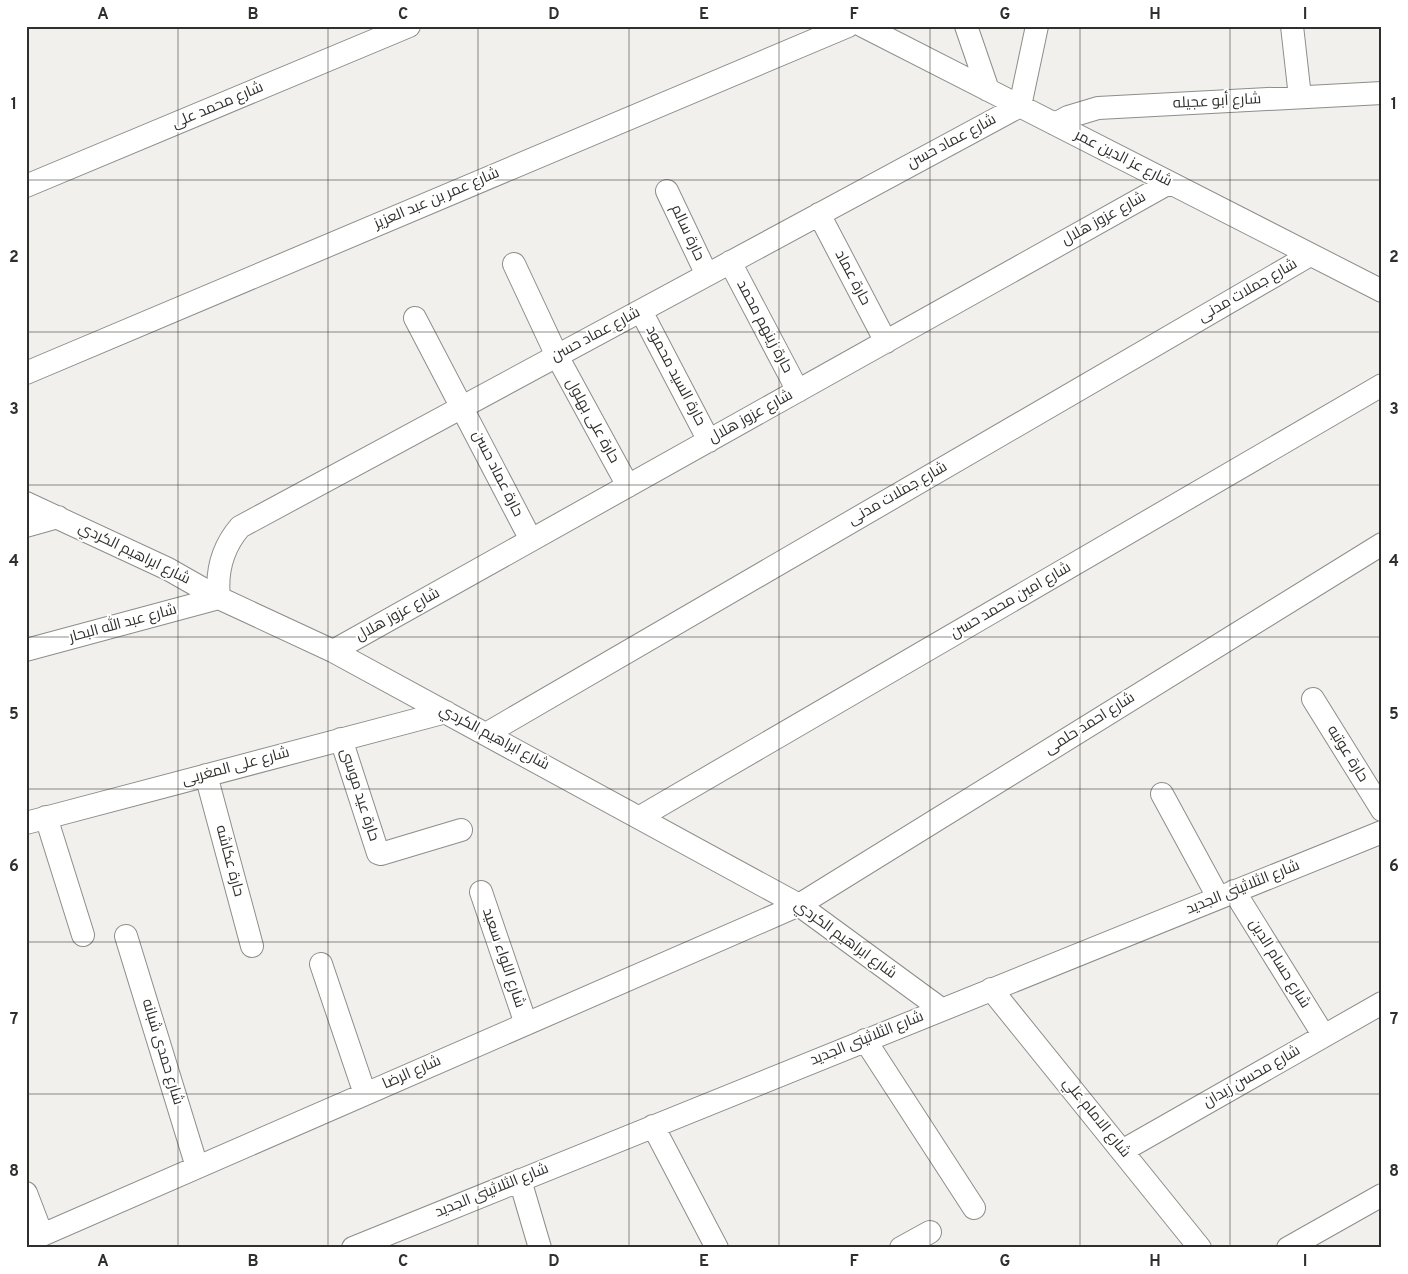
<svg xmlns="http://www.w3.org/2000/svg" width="1408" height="1274" font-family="Overpass,Cairo,sans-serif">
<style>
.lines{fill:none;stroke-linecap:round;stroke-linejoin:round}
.street-casing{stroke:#8d8d8a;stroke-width:24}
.street{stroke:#fff;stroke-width:22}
.grid{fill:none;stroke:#2f2f2d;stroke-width:1;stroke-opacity:0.55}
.labels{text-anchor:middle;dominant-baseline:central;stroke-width:4;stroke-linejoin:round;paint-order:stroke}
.street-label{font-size:15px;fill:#2f2f2d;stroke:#fff}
.neatline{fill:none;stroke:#2f2f2d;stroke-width:2}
.grid-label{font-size:16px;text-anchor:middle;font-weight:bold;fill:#2f2f2d}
</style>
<rect width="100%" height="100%" fill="#f1f0ed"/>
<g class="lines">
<!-- street casing -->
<g class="street-casing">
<path id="street" d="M863,26L1382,291
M966,26L988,90
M1292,26L1300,97
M1055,124L1068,117L1098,108L1382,93
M26,186L409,26
M667,191L707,275
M819,214L886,342
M730,262L798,391
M514,264L557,356L628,486
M641,311L709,441
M415,318L531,540
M26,373L848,26
M26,503L168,569L219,598L333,651L799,905L941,1009
M26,526L58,517
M26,650L219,598C216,571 222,548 240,527L1020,106L1037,26
M333,651L1169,183
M1313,699L1382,810
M486,734L1310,255
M341,739L378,853L381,854L461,830
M206,775L252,946
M1162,794L1218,897
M46,817L83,935
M640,817L1382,385
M26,823L446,712
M1234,891L1324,1036
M481,892L526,1024
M126,936L197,1167
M321,964L365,1094
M991,989L1200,1248
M865,1040L974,1208
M653,1126L717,1248
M1122,1151L1382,1003
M520,1180L540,1248
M26,1193L42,1235
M26,1242L799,905L1382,544
M353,1248L1382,832
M901,1248L930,1232
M1288,1248L1382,1195"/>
</g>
<!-- street -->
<use href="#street" class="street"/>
</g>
<!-- grid -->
<path class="grid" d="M178,26V1248M328,26V1248M478,26V1248M629,26V1248M779,26V1248M930,26V1248M1080,26V1248M1230,26V1248M26,180H1382M26,332H1382M26,485H1382M26,637H1382M26,789H1382M26,942H1382M26,1094H1382"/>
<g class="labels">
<!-- street labels -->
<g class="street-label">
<text transform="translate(1217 102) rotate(-3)">شارع أبو عجيله</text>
<text transform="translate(218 106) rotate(-23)">شارع محمد على</text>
<text transform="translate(952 142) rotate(-28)">شارع عماد حسن</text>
<text transform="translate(1123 159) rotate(27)">شارع عز الدين عمر</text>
<text transform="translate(437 199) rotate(-23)">شارع عمر بن عبد العزيز</text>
<text transform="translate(1104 219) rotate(-29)">شارع عزوز هلال</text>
<text transform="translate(687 233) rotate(65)">حارة سالم</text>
<text transform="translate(852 278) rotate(62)">حارة عماد</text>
<text transform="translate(1248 291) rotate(-30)">شارع جملات مدنى</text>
<text transform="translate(764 327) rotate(62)">حارة زينهم محمد</text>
<text transform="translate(596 335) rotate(-28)">شارع عماد حسن</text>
<text transform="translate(675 376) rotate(62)">حارة السيد محمود</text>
<text transform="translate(751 417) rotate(-29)">شارع عزوز هلال</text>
<text transform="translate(592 421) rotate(61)">حارة على بهلول</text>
<text transform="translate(497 474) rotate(63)">حارة عماد حسن</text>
<text transform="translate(898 494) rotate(-30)">شارع جملات مدنى</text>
<text transform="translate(134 554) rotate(26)">شارع ابراهيم الكردي</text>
<text transform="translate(1011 601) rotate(-30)">شارع امين محمد حسن</text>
<text transform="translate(398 615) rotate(-29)">شارع عزوز هلال</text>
<text transform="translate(123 624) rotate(-15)">شارع عبد الله البحار</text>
<text transform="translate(1090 724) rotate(-32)">شارع احمد حلمى</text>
<text transform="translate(494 738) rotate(28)">شارع ابراهيم الكردي</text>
<text transform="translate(1347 754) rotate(58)">حارة عوتبه</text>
<text transform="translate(236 767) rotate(-15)">شارع على المغربى</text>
<text transform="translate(359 795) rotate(72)">حارة عيد موسى</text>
<text transform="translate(229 861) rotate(75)">حارة عكاشه</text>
<text transform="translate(1243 888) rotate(-22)">شارع الثلاثينى الجديد</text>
<text transform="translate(845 940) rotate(36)">شارع ابراهيم الكردي</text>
<text transform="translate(503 958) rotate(71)">شارع اللواء سعيد</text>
<text transform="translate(1279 964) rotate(58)">شارع حسام الدين</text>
<text transform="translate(867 1039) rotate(-22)">شارع الثلاثينى الجديد</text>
<text transform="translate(162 1052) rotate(73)">شارع حمدى شبانه</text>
<text transform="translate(412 1073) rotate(-24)">شارع الرضا</text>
<text transform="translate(1252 1077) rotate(-30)">شارع محسن زيدان</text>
<text transform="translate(1096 1118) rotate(51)">شارع الامام علي</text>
<text transform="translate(492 1191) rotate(-22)">شارع الثلاثينى الجديد</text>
</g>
</g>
<!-- border -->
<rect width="1408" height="1274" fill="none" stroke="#ffffff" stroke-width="55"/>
<rect x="28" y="28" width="1352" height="1218" class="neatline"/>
<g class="grid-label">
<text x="103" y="19">A</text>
<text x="253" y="19">B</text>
<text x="403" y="19">C</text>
<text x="554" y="19">D</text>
<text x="704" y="19">E</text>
<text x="854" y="19">F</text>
<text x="1005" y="19">G</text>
<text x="1155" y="19">H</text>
<text x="1305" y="19">I</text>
<text x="14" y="109">1</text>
<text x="1394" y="109">1</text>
<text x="14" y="262">2</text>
<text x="1394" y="262">2</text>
<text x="14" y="414">3</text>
<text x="1394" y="414">3</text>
<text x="14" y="566">4</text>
<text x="1394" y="566">4</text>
<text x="14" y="719">5</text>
<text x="1394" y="719">5</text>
<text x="14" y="871">6</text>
<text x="1394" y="871">6</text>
<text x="14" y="1024">7</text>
<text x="1394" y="1024">7</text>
<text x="14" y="1176">8</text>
<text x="1394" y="1176">8</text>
<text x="103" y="1266">A</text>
<text x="253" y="1266">B</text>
<text x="403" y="1266">C</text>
<text x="554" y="1266">D</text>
<text x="704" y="1266">E</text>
<text x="854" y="1266">F</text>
<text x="1005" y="1266">G</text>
<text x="1155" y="1266">H</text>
<text x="1305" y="1266">I</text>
</g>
</svg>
